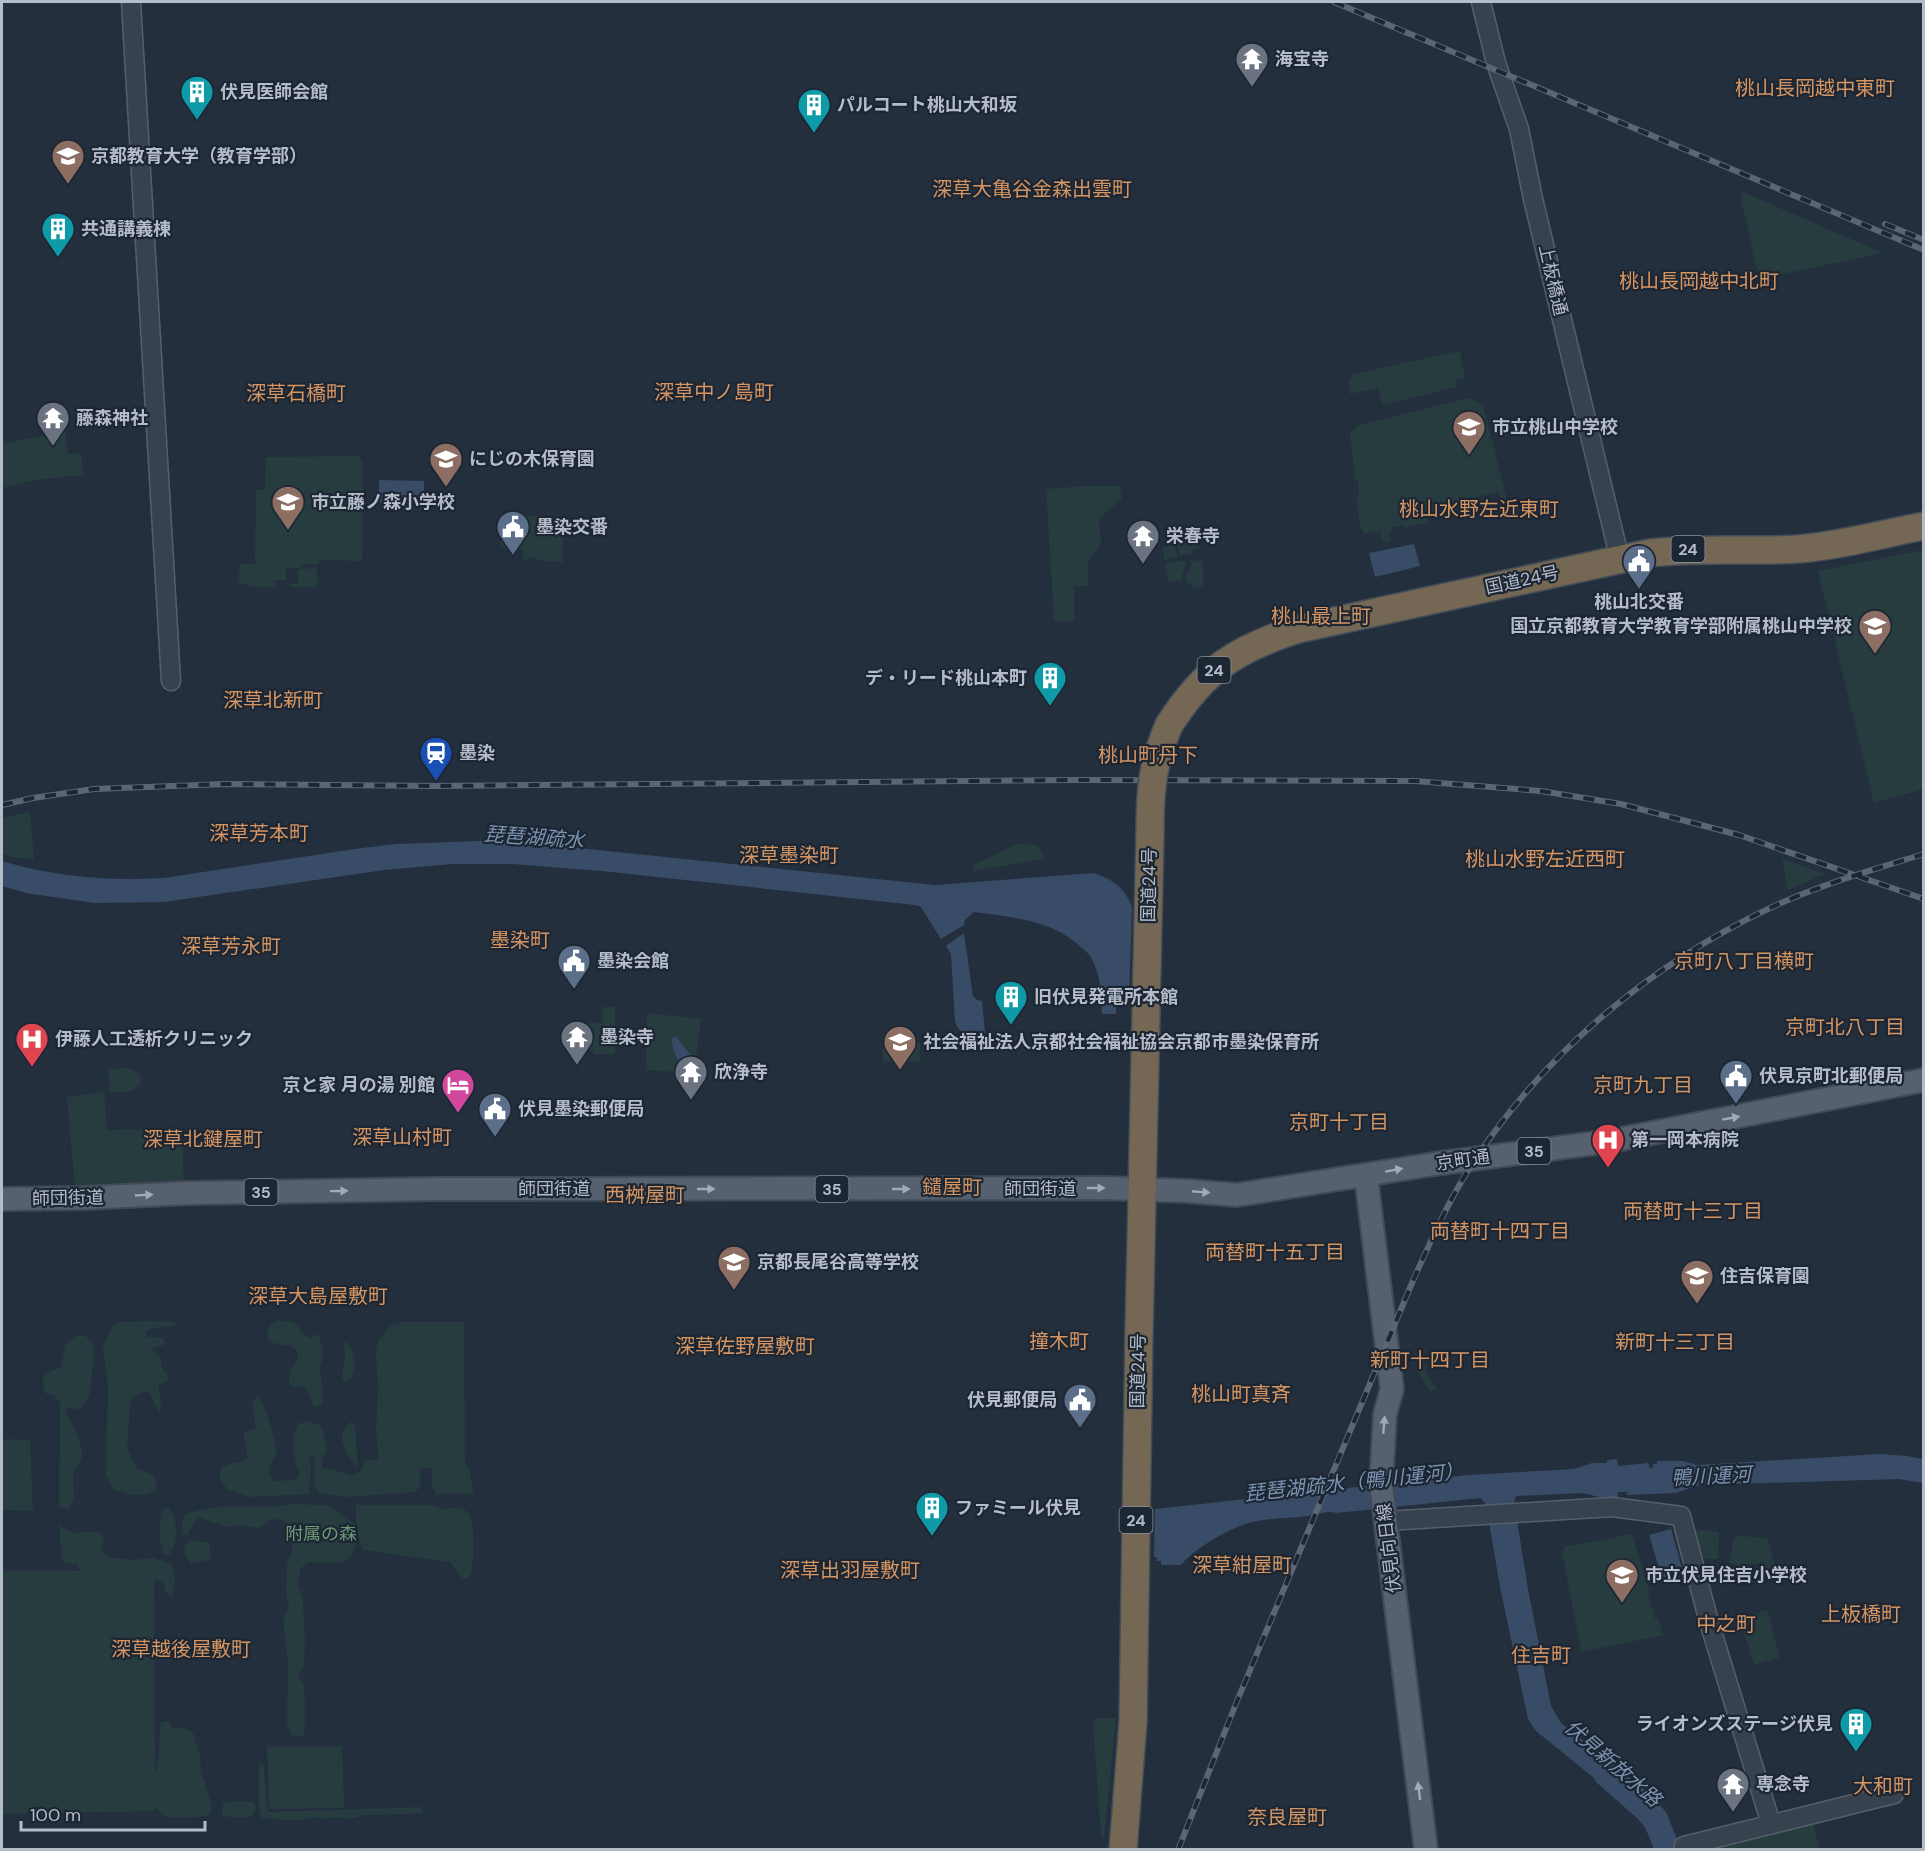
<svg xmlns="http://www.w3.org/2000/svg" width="1925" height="1851" font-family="'DM Sans','Noto Sans JP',sans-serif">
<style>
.green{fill:#263c3f}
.water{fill:#394c67}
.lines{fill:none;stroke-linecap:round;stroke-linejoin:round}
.river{stroke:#394c67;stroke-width:22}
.minor-casing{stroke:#565f6c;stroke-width:21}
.major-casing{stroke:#414a57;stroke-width:26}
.highway-casing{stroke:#434c59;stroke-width:30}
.minor{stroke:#38414e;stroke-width:18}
.major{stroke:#56606e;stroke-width:22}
.highway{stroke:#746855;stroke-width:27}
.rail-casing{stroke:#5a6575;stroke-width:6}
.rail{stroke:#1d2633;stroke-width:4;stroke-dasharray:11;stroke-linecap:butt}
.highway-bridge-casing{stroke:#434c59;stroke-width:30;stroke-linecap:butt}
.highway-bridge{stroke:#746855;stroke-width:27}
.oneway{fill:#a1aab7}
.labels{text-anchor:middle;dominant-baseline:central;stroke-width:4.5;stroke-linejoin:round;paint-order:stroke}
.shield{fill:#1d2633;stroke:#878f9c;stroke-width:1.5}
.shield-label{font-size:16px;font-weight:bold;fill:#b4bcc9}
.poi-label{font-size:18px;font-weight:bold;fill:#b4bcc9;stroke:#1d2633;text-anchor:start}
.street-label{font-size:18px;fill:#b4bcc9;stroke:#1d2633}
.park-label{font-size:18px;fill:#6b9a76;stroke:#1d2633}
.neighbourhood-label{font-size:20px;fill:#d59563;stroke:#1d2633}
.water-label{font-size:20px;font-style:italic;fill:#7c92b1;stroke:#1d2633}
</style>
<rect width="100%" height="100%" fill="#242f3e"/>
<!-- green -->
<path class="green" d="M1743,192L1883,253L1759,279L1740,195Z
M1460,351L1465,378L1456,380L1457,387L1383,405L1378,388L1350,394L1348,382L1353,374Z
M1469,398L1483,405L1507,500L1501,502L1498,492L1433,508L1434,515L1427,517L1428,522L1404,528L1403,525L1391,528L1392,532H1389L1391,541L1383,543L1380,531L1365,534L1360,527L1356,498L1359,497L1358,480H1355L1350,433L1358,425Z
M65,431L68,454L81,453L83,475L34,480L2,488V444Z
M358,456L363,464L362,561L319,560V564L301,565V568H286V580H272L276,583V587H257L238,583L240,564H255L256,490H265L266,457Z
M1085,486H1120L1122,498L1099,519L1101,544L1088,561V586H1074V621H1054L1046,489Z
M502,515L562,517L563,562L542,561L529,556L528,560L523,559V551L518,548L501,547Z
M1198,541L1200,548L1192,550L1193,553L1180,556L1177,544Z
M1174,544L1178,557L1164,560L1163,547Z
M1923,550V789L1874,803L1818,571Z
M1194,559L1195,562L1203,560V586L1195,589L1185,580L1191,564L1190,560Z
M1185,560L1186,563L1181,580L1169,583L1165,564Z
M316,568L318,581L315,587H291L287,583L298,584V569Z
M30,812L34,859L12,857L2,853V818Z
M1018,844L1037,845L1045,859L974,871L973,865Z
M1782,859L1825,874L1788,890Z
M603,1007H615V1054H593V1050H579V1036H571V1023H602Z
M647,1013L701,1019L694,1073L646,1070Z
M883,1034L901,1037L920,1044V1061H883Z
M129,1068L140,1074L141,1084L131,1091L110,1093L108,1069Z
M104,1092L107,1130L182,1128L184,1185L75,1189L67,1097Z
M153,1321L173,1322L177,1325L150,1329L145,1333L147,1337L163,1338L165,1344L152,1349L162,1360L161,1367L167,1374L168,1380L158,1385L161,1399L160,1412C154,1406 154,1399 149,1392L140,1393L133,1397L130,1405L127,1449L137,1468L154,1475L157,1488C144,1499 128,1495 113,1489L106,1474L108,1385L103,1347L113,1325L120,1322Z
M276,1321C306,1321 293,1330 310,1338L318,1334C321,1341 324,1350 322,1358C322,1361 320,1364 320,1367C320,1380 326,1393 321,1405L314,1407L305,1387L291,1386C287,1375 289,1368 298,1360L297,1351L290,1345H282L270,1342L267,1336L270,1325Z
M399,1322H464L465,1464L469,1468L474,1494L453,1493L437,1495L431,1485L433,1469L421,1468L420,1484L416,1492L345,1497L320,1493L315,1487L314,1456L309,1457L311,1466L309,1494L248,1497L227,1489L220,1479L221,1468C230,1462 238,1463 248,1459L243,1432L256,1429L252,1405L257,1395C265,1402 276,1442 277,1454C269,1463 267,1470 273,1481L295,1480L300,1475C293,1457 290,1442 298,1424L309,1421L321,1426L327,1448L322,1460V1468L343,1472L349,1476L360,1472L364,1462L369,1459L378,1461V1449L376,1433L378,1390L376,1353L379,1339L390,1326L396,1324L399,1325Z
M77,1336H85L92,1342L94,1353L92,1377L89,1396L79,1410L68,1407L65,1411C71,1419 83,1446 82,1456C81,1463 77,1468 73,1473L74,1500L69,1508H60L59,1506L60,1404L55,1396L45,1393C39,1373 46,1374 61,1367L65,1345Z
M347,1341C355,1355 358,1366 350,1380L343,1382L342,1376L345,1357L344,1344Z
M1421,1352L1426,1372L1437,1389L1430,1391L1420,1375L1414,1354Z
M351,1422L355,1425L358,1468C348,1456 332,1435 351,1422Z
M2,1439L30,1440L33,1511L2,1510Z
M291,1504L328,1505L356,1525V1505H432L443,1509L460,1507C463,1509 466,1510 468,1513C476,1524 474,1561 471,1574L468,1578H462L450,1562L363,1550L357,1534C355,1570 336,1562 308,1562L301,1568L298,1585L303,1600L305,1641L304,1666L298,1676C300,1679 303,1682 304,1685C305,1689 305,1730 304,1735L296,1737L291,1734L287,1723L288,1663L283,1620L289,1606L286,1593L287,1564L292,1552V1528L280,1519L270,1520L260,1528L237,1525L226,1527L198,1517L187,1535L182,1534V1524L185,1515C218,1500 257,1512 291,1504Z
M164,1508H169C178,1522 179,1539 170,1554H163C159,1540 158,1521 164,1508Z
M59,1525L73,1533L99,1531L104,1539L101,1549L107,1557L132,1560L153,1558L172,1564L175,1582L172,1597L166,1593L163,1582L159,1580L154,1581L155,1773C161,1763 158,1736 161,1722L169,1721L171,1729L182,1727L193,1733L200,1756L201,1771L212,1806L210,1815C202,1817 173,1819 165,1816C160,1815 158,1809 156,1805L155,1811L2,1814V1571H81L76,1564L65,1563L62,1560Z
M1697,1530L1719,1532L1718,1559L1696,1558L1693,1531Z
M1632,1534L1649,1590L1647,1591L1655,1619L1658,1618L1663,1635L1581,1652L1562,1551L1564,1550V1547Z
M1737,1535L1768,1539L1777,1575L1770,1577L1769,1571L1763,1572L1762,1563L1739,1566L1730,1563L1733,1538H1736Z
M191,1540L209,1543L211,1559L191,1564L184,1552L186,1544Z
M1767,1610L1780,1657L1754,1665L1743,1628L1746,1627L1743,1617Z
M1097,1718H1116L1104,1839L1101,1835L1093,1722Z
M342,1746L344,1808L269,1809L267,1747Z
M259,1762L263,1763L264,1769L267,1810L269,1812L422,1807L423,1812L414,1814L365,1815L350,1819L335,1817L325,1819L317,1817L300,1820L266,1819L261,1817L259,1810Z
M237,1801L253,1802L256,1808L253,1815L241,1818L222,1816L223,1803Z
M1812,1819L1819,1849L1701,1850Z"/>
<!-- water -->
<path class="water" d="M379,480L424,481V503L379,502Z
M1414,544L1420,566L1375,577L1369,553Z
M479,841H511L935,885L1093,873C1111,878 1127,889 1132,908L1129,997H1118V1002H1116V1014H1102C1101,995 1101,976 1092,959C1090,954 1086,952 1083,949C1054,920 1012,917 974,912L965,920L964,925L941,939L921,907L915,905L602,871L512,864H452L384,870L164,902L95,903L26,893L2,886V861C55,877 108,881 164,878L362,848L397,844Z
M964,933L973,996L977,1000L982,1001L985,1033L983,1034V1039C970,1040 960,1034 955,1022L951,954L946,946Z
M676,1037L693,1058V1066C677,1064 672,1052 672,1038Z
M1880,1454L1907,1456L1923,1459V1483L1899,1479L1699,1485L1676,1493L1627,1495L1626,1477L1653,1476V1464H1657V1461H1683L1697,1465Z
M1617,1459L1618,1466L1649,1463V1473L1617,1474L1618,1497L1603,1498L1583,1493L1516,1496L1514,1502L1528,1589L1551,1706L1561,1723L1651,1795L1666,1812L1681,1849H1654L1645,1827L1637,1818L1596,1782L1594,1778L1536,1731L1528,1719L1500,1587L1486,1504L1481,1498L1336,1513C1327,1510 1317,1515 1308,1516C1292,1518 1274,1518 1257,1521C1234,1525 1196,1547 1181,1565H1161V1561H1157V1557H1154L1155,1509L1468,1475L1574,1469L1592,1463H1607V1460Z
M1671,1529L1683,1572L1662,1578L1649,1535Z"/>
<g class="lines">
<!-- river -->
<path class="river" d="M1587,1483L1656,1479"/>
<!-- minor casing -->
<g class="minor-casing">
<path id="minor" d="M131,2L171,681
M1481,2L1496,63L1519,129L1533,199L1620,560
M1387,1521L1612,1507L1681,1516L1709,1622L1771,1824
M1684,1846L1894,1794"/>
</g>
<!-- major casing -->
<g class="major-casing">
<path id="major" d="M1366,1176L1392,1389L1385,1414L1381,1484L1426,1850
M2,1199L82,1198L190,1193L435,1189L1105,1188L1188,1191L1237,1195L1434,1164L1611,1141L1924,1080"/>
</g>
<!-- highway casing -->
<g class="highway-casing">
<path id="highway" d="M1169,725C1205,669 1236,649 1298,629L1650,553C1699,547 1747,552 1797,549C1839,546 1882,534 1924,526
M1123,1850L1133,1722L1139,1333L1150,832"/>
</g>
<!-- minor -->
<use href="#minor" class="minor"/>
<!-- major -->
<use href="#major" class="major"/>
<!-- highway -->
<use href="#highway" class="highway"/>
<!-- rail casing -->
<g class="rail-casing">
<path id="rail" d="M1334,2L1924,250
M1885,224L1924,240
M2,805L33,798L94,789L225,784L436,786L1077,780L1415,781L1541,791L1621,804L1739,835L1924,899
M1178,1850L1235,1706L1412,1283C1431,1240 1450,1197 1476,1158C1549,1049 1652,964 1770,908C1819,885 1872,870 1924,854"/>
</g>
<!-- rail -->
<use href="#rail" class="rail"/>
<!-- highway-bridge casing -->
<g class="highway-bridge-casing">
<path id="highway-bridge" d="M1150,832C1150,791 1152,764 1169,725"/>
</g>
<!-- highway-bridge -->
<use href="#highway-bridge" class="highway-bridge"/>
</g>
<!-- one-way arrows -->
<defs><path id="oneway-solid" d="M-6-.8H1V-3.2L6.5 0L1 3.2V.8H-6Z" transform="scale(1.5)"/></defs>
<g class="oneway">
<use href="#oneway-solid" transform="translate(1731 1118) rotate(-10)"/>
<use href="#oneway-solid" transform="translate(1394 1170) rotate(-10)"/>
<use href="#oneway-solid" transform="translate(1096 1188)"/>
<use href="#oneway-solid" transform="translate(706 1189)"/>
<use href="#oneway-solid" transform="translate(901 1189)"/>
<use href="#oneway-solid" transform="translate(339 1191) rotate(-1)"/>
<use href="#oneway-solid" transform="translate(1201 1192) rotate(5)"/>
<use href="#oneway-solid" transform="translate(144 1195) rotate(-3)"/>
<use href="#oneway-solid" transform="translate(1384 1425) rotate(-85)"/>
<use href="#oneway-solid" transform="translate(1419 1791) rotate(-97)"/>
</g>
<!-- icons -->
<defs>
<g id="temple-pin" transform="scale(1.725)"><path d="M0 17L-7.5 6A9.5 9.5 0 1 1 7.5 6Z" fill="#6b7280" stroke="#1d2633"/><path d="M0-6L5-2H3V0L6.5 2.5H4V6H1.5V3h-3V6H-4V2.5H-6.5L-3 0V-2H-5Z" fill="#fff"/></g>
<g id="building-pin" transform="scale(1.725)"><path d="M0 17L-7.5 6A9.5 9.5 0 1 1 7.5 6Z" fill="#0f9aa8" stroke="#1d2633"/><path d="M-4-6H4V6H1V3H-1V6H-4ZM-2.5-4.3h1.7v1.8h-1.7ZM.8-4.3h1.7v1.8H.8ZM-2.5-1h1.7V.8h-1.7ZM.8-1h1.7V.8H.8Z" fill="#fff"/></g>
<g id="university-pin" transform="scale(1.725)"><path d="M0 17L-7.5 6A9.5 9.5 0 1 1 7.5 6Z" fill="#8d6e63" stroke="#1d2633"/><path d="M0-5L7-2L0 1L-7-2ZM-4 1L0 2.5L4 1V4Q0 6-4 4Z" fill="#fff"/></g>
<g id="school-pin" transform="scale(1.725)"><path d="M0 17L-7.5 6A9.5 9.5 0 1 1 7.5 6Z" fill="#8d6e63" stroke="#1d2633"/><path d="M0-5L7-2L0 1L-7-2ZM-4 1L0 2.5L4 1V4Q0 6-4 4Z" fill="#fff"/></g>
<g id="civic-pin" transform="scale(1.725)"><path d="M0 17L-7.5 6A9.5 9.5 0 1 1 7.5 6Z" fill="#5c6f8a" stroke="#1d2633"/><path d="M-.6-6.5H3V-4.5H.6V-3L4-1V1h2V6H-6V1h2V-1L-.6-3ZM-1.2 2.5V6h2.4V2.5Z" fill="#fff"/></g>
<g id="station-pin" transform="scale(1.725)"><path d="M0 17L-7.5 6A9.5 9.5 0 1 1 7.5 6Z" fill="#1a4fb4" stroke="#1d2633"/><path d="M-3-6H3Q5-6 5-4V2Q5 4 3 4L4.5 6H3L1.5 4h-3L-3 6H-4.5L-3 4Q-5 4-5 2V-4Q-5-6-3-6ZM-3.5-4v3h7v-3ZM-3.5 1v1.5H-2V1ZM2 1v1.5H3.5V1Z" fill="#fff"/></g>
<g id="hospital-pin" transform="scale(1.725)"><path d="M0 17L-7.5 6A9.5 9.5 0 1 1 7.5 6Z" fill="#e0444e" stroke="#1d2633"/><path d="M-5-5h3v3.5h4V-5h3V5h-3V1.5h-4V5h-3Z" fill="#fff"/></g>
<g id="hotel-pin" transform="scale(1.725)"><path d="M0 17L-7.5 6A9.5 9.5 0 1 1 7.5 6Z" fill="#d1479c" stroke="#1d2633"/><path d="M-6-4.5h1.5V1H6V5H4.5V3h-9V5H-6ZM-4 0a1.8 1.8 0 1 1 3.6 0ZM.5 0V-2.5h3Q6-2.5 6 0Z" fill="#fff"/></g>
</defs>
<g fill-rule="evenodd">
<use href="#temple-pin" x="1252" y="59"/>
<use href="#building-pin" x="197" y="92"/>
<use href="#building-pin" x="814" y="105"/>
<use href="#university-pin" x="68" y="156"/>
<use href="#building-pin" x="58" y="229"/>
<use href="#temple-pin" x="53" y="418"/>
<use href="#school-pin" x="1469" y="427"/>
<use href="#school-pin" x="446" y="459"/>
<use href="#school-pin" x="288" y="502"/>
<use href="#civic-pin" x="513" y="527"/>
<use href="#temple-pin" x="1143" y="536"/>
<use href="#civic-pin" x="1639" y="561"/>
<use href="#school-pin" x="1875" y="626"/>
<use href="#building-pin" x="1050" y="678"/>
<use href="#station-pin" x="436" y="753"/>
<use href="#civic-pin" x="574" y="961"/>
<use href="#building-pin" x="1011" y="997"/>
<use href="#temple-pin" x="577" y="1037"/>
<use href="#hospital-pin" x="32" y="1039"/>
<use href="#school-pin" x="900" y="1042"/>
<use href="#temple-pin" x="691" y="1072"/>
<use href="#civic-pin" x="1736" y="1076"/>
<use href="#hotel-pin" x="458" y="1085"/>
<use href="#civic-pin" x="495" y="1109"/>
<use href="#hospital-pin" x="1608" y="1140"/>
<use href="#school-pin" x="734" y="1262"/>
<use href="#school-pin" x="1697" y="1276"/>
<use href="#civic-pin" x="1080" y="1400"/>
<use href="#building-pin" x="932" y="1508"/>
<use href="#school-pin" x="1622" y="1575"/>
<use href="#building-pin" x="1856" y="1724"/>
<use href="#temple-pin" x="1733" y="1784"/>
</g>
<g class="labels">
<!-- shield labels -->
<g class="shield">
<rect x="1671.5" y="536" width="33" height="26" rx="4.5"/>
<rect x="1197.5" y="657" width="33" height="26" rx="4.5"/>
<rect x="1517.5" y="1138" width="33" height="26" rx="4.5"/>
<rect x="815.5" y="1176" width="33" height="26" rx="4.5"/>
<rect x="244.5" y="1179" width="33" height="26" rx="4.5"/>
<rect x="1119.5" y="1507" width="33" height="26" rx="4.5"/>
</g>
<g class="shield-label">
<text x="1688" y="549">24</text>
<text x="1214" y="670">24</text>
<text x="1534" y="1151">35</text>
<text x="832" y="1189">35</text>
<text x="261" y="1192">35</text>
<text x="1136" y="1520">24</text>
</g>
<!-- poi labels -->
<g class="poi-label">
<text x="1275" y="59">海宝寺</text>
<text x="220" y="92">伏見医師会館</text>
<text x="837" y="105">パルコート桃山大和坂</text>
<text x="91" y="156">京都教育大学（教育学部）</text>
<text x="81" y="229">共通講義棟</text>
<text x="76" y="418">藤森神社</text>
<text x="1492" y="427">市立桃山中学校</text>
<text x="469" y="459">にじの木保育園</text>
<text x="311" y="502">市立藤ノ森小学校</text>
<text x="536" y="527">墨染交番</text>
<text x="1166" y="536">栄春寺</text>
<text x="1639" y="602" text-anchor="middle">桃山北交番</text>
<text x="1852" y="626" text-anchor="end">国立京都教育大学教育学部附属桃山中学校</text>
<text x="1027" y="678" text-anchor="end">デ・リード桃山本町</text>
<text x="459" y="753">墨染</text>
<text x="597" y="961">墨染会館</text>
<text x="1034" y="997">旧伏見発電所本館</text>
<text x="600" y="1037">墨染寺</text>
<text x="55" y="1039">伊藤人工透析クリニック</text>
<text x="923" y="1042">社会福祉法人京都社会福祉協会京都市墨染保育所</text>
<text x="714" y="1072">欣浄寺</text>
<text x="1759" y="1076">伏見京町北郵便局</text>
<text x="435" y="1085" text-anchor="end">京と家 月の湯 別館</text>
<text x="518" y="1109">伏見墨染郵便局</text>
<text x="1631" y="1140">第一岡本病院</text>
<text x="757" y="1262">京都長尾谷高等学校</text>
<text x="1720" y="1276">住吉保育園</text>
<text x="1057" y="1400" text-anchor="end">伏見郵便局</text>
<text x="955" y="1508">ファミール伏見</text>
<text x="1645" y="1575">市立伏見住吉小学校</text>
<text x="1833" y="1724" text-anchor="end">ライオンズステージ伏見</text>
<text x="1756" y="1784">専念寺</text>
</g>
<!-- street labels -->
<g class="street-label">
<text transform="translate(1553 280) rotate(77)">上板橋通</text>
<text transform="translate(1522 580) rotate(-12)">国道24号</text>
<text transform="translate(1149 885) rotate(-89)">国道24号</text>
<text transform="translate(1463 1160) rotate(-8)">京町通</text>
<text x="554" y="1189">師団街道</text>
<text x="1040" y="1189">師団街道</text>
<text transform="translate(68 1198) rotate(-1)">師団街道</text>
<text transform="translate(1138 1371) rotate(-89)">国道24号</text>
<text transform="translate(1389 1548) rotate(-97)">伏見向日線</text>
</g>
<!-- park labels -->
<g class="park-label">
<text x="321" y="1534">附属の森</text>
</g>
<!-- neighbourhood labels -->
<g class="neighbourhood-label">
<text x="1815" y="88">桃山長岡越中東町</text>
<text x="1032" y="189">深草大亀谷金森出雲町</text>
<text x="1699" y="281">桃山長岡越中北町</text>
<text x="714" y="392">深草中ノ島町</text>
<text x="296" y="393">深草石橋町</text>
<text x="1479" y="509">桃山水野左近東町</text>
<text x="1321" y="616">桃山最上町</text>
<text x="273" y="700">深草北新町</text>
<text x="1148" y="755">桃山町丹下</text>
<text x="259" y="833">深草芳本町</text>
<text x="789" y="855">深草墨染町</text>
<text x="1545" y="859">桃山水野左近西町</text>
<text x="520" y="940">墨染町</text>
<text x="231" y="946">深草芳永町</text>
<text x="1744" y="961">京町八丁目横町</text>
<text x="1845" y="1027">京町北八丁目</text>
<text x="1643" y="1085">京町九丁目</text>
<text x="1339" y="1122">京町十丁目</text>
<text x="402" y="1137">深草山村町</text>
<text x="203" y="1139">深草北鍵屋町</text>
<text x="952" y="1187">鑓屋町</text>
<text x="645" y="1195">西桝屋町</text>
<text x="1693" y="1211">両替町十三丁目</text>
<text x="1500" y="1231">両替町十四丁目</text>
<text x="1275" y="1252">両替町十五丁目</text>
<text x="318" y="1296">深草大島屋敷町</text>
<text x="1059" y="1341">撞木町</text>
<text x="1675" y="1342">新町十三丁目</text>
<text x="745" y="1346">深草佐野屋敷町</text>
<text x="1430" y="1360">新町十四丁目</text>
<text x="1241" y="1394">桃山町真斉</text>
<text x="1242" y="1565">深草紺屋町</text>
<text x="850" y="1570">深草出羽屋敷町</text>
<text x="1861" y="1614">上板橋町</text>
<text x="1726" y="1624">中之町</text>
<text x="181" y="1649">深草越後屋敷町</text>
<text x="1541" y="1655">住吉町</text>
<text x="1883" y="1786">大和町</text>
<text x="1287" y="1817">奈良屋町</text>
</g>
<!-- water labels -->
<g class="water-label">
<text transform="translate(534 837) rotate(4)">琵琶湖疏水</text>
<text transform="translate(1711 1476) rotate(-3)">鴨川運河</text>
<text transform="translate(1354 1482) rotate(-6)">琵琶湖疏水（鴨川運河）</text>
<text transform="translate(1613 1763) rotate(41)">伏見新放水路</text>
</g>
</g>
<!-- border -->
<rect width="1925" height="1851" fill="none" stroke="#b4bcc9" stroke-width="6"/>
<!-- scale -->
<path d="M21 1821v9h184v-9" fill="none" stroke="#b4bcc9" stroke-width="3"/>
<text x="30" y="1821" font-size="18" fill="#b4bcc9" stroke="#1d2633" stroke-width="4.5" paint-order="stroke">100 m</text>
</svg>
